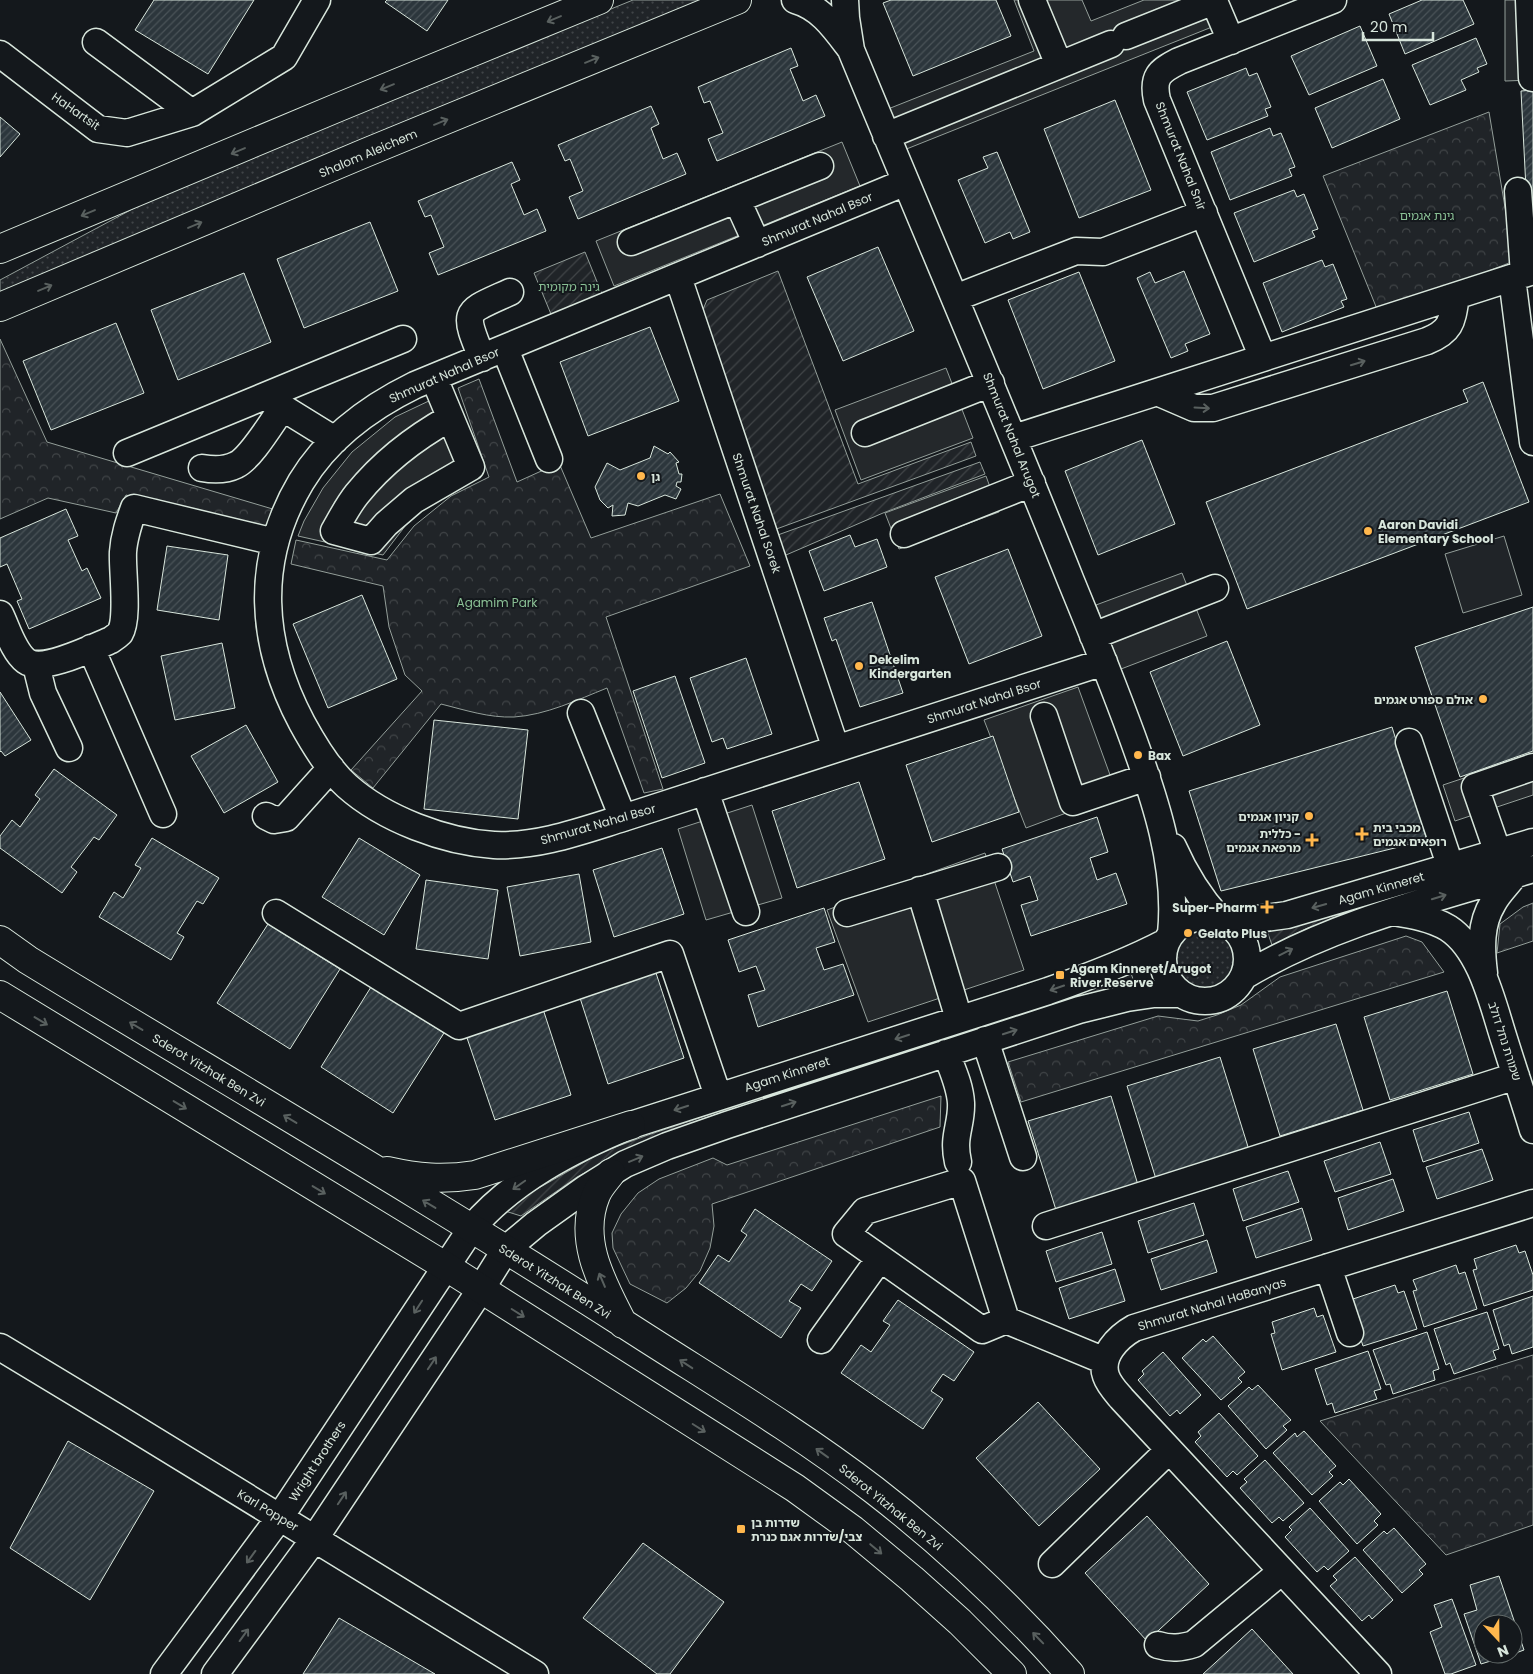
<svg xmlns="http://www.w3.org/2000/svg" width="1533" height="1674" font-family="Poppins,'Noto Sans Hebrew',sans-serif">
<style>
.grass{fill:url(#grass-dots);stroke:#939e99}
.park{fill:url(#park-crowns);stroke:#939e99}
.garden{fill:url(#garden-furrows);stroke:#939e99}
.pitch{fill:#202428;stroke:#939e99}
.parking{fill:#24282b;stroke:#939e99}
.building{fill:url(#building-hatch);stroke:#d8e6dc}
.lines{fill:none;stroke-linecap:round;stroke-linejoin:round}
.minor-casing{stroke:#d8e6dc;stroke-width:29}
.major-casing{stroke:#d8e6dc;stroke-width:30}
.minor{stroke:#14181c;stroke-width:26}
.major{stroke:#14181c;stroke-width:28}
.oneway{stroke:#59605f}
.poi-dot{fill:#ffb74d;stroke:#14181c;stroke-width:2}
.labels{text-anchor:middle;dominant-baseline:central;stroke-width:4;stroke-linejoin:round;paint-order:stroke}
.street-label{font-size:12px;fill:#d8e6dc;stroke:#14181c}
.park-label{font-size:12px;fill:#8ac095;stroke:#14181c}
.poi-label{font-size:12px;font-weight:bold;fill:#d8e6dc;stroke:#14181c;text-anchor:start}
</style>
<defs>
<pattern id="grass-dots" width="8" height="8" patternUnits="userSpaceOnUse" patternTransform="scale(1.25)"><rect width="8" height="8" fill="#202428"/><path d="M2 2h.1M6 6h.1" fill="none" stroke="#404447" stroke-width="1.8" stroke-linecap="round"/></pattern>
<pattern id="park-crowns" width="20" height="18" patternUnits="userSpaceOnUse" patternTransform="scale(1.25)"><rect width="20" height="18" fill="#202428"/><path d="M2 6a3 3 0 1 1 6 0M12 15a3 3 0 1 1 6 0" fill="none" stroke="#404447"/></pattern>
<pattern id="garden-furrows" width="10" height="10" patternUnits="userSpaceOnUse" patternTransform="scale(1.25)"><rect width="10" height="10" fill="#202428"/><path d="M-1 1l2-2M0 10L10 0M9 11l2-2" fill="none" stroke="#404447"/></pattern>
<pattern id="building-hatch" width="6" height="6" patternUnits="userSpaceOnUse" patternTransform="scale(1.25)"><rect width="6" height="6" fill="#2c363c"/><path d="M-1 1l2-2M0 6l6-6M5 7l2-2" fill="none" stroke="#4a5358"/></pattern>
</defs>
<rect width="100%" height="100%" fill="#14181c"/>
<!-- grass -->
<path class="grass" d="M633,0H702L355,142L0,293V280L153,198L321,127Z
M1171 957a33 33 0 1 1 66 0a33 33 0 1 1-66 0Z"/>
<!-- park -->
<path class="park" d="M1489,112L1514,261L1379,314L1323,176Z
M0,339L47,442L276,510L269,530L126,495L116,513L48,498L0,519Z
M479,379L517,482L559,463L591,538L720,494L750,566L606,617L663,789L644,793L607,688C577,700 546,715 514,717C489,718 465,710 441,704L373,788L351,770L422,691L405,675L389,627L383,586L291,564L296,540L387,560L414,526L451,496L489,477L458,388Z
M1533,903V941L1497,953L1500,924L1523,907Z
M1406,936L1422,942L1444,972L1021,1102L1008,1062L1158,1016L1198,1021L1217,1015L1241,1005L1280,977Z
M941,1096L940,1127L712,1204L714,1226L710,1248L700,1271L686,1288L667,1303L630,1284L613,1248L612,1233L621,1214L638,1193L659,1179L713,1158L727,1165Z
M1533,1355V1525L1446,1555L1320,1421Z"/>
<!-- garden -->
<path class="garden" d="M585,252L604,299L553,319L534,273Z
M778,271L858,484L971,442L976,456L771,531L696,326L707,300Z
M980,462L985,474L883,513L786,555L775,536Z
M1533,852V859L1308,928L1272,945L1266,928Z
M1130,971L1137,989L616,1156L577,1177L521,1216L505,1211L530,1193L602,1152L648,1135L932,1041Z"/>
<!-- pitch -->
<path class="pitch" d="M1504,536L1522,595L1463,613L1445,554Z"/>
<!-- parking -->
<path class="parking" d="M1014,0H1082L1091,21L1144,0H1225L1232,19L904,150L888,109L1034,51Z
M1505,0H1533V80L1505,81Z
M842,142L860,186L614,286L596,241Z
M946,368L973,438L861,480L835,410Z
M452,390L483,473L448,492L412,517L383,555L298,536L304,521L323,488L352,452L395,417Z
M986,476L999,512L899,549L885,513Z
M1182,573L1207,636L1121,669L1096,605Z
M1078,687L1117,794L1026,828L984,720Z
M1533,755V795L1455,821L1443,785Z
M752,805L782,898L706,920L678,829Z
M985,853L1024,970L868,1022L827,910Z"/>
<!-- building -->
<path class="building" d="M154,0H254L208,74L135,30Z
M387,0H448L427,31L385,2Z
M891,0H996L1011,36L913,76L883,3Z
M1422,0H1463L1474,24L1405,54L1389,14Z
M1360,26L1377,66L1309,95L1291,56Z
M1476,38L1487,64L1477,68L1479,72L1461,80L1466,90L1430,105L1412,65Z
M791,48L798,66L790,69L803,101L816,95L825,116L717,161L708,139L723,133L710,101L704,103L698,87Z
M1246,68L1249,76L1257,73L1271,107L1265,109L1268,116L1207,140L1187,92Z
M1383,79L1400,119L1332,148L1315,108Z
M1533,90V228H1528L1521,91Z
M1115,100L1151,190L1079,218L1044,129Z
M651,106L659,124L651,128L663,159L677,153L686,174L578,219L569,197L583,191L570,159L565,161L558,145Z
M0,117L20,134L0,157Z
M1270,128L1273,136L1281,133L1295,167L1289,169L1292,176L1230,200L1211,152Z
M997,152L1030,232L1013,239L1010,232L985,243L958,180L988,168L983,157Z
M512,162L520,180L511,184L524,215L537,209L546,231L438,275L429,253L444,247L431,215L425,217L418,201Z
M1294,190L1297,197L1304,194L1318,229L1312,231L1315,237L1254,262L1234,213Z
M370,222L398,291L304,328L277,259Z
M878,247L914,331L843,361L807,277Z
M1322,260L1325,267L1333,264L1347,299L1341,301L1344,307L1282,332L1263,283Z
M1184,271L1210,334L1185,344L1188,351L1171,358L1137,278L1150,272L1155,283Z
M1079,272L1115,361L1043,389L1008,300Z
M244,273L271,342L178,380L151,310Z
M116,323L144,393L51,430L23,361Z
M650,327L679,401L588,436L560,362Z
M1483,382L1529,502L1247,609L1206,502L1468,402L1463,390Z
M1142,440L1175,524L1098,555L1065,471Z
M654,446L668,454L670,452L679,462L676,463L679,474H682L681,482H677L676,486L681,489L676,499L665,495L638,506L628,503L625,515L612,516L613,505L608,508L600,500L595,487L607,463L620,470L650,458Z
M66,509L78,536L68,540L82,571L87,568L101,598L29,629L17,601L22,599L7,564L0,567V538Z
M850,535L855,547L877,539L887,567L824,591L809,551Z
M167,546L228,555L219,620L157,610Z
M1008,549L1042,636L969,664L935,577Z
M362,595L397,679L328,708L293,624Z
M872,602L903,693L860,707L836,639L832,641L824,618Z
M1533,607V751L1460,777L1415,647Z
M1227,641L1260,725L1183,756L1150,672Z
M222,643L235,708L175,720L161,656Z
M746,658L772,734L727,749L723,738L712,742L690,678Z
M675,676L705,763L662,778L633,691Z
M0,692L31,740L5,756L1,751L0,752Z
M434,720L528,730L518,819L424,809Z
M246,725L278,782L224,813L191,756Z
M1392,727L1427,840L1221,891L1189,791Z
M993,736L1019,812L932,842L906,765Z
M54,769L117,815L99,840L94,837L71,867L77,872L62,893L0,848V836L12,820L20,827L40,799L35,795Z
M859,782L885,859L797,888L772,811Z
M1097,817L1108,852L1090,858L1097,880L1116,873L1127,904L1031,936L1021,905L1038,900L1030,876L1013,882L1002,849Z
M152,838L219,878L203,904L197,901L177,933L184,937L171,960L99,917L114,892L123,898L141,868L135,865Z
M359,838L420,875L384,935L322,897Z
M662,848L684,914L614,937L593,870Z
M579,874L591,942L520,956L507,887Z
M426,880L498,890L488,959L416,949Z
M824,908L835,942L816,948L824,970L843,964L854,995L758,1027L748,995L765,990L756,966L739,972L728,940Z
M268,924L340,969L290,1049L217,1003Z
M656,973L684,1058L608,1084L580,998Z
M371,987L444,1033L393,1113L321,1067Z
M1447,991L1473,1074L1390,1100L1364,1017Z
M543,1009L571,1095L495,1120L466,1035Z
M1336,1024L1363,1110L1280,1136L1253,1049Z
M1220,1057L1249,1150L1156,1179L1127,1086Z
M1111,1096L1138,1185L1056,1210L1028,1121Z
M1469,1112L1479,1143L1423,1162L1413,1130Z
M1380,1142L1391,1174L1335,1192L1324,1161Z
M1482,1149L1493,1180L1437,1199L1426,1167Z
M1288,1171L1299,1202L1243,1221L1233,1189Z
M1393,1179L1404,1211L1348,1230L1338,1198Z
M1194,1203L1204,1235L1148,1253L1138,1221Z
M1302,1208L1312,1240L1256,1258L1246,1227Z
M755,1209L832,1261L812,1291L801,1284L789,1301L801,1308L781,1338L699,1283L718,1255L729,1262L747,1235L741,1231Z
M1102,1232L1112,1264L1056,1282L1046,1251Z
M1207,1240L1217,1272L1161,1290L1151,1259Z
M1516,1245L1519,1253L1525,1251L1533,1275V1290L1484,1306L1473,1270L1477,1269L1474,1259Z
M1456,1265L1459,1274L1465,1272L1477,1309L1424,1327L1413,1291L1417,1290L1413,1280Z
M1115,1269L1125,1301L1069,1319L1059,1288Z
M1395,1285L1398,1293L1404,1291L1417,1329L1363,1346L1352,1311L1356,1309L1353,1299Z
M1533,1296V1347L1512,1354L1509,1344L1504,1346L1493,1310Z
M898,1300L974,1352L954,1381L943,1374L931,1391L943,1399L923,1429L841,1373L861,1345L871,1352L890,1325L883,1321Z
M1314,1308L1317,1317L1323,1315L1336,1352L1282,1370L1271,1334L1275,1333L1272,1322Z
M1487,1312L1499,1349L1493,1351L1496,1359L1454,1374L1450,1363L1446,1365L1434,1329Z
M1427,1332L1439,1369L1433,1371L1435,1380L1393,1394L1390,1384L1386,1385L1373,1350Z
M1213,1336L1245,1372L1238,1378L1242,1382L1221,1400L1182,1358L1203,1339L1206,1342Z
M1368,1351L1381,1389L1374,1391L1377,1399L1335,1413L1332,1403L1327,1405L1315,1369Z
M1163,1352L1201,1395L1180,1414L1177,1410L1170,1416L1138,1380L1144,1374L1142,1371Z
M1258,1385L1291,1420L1283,1426L1287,1430L1266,1449L1228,1406L1249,1387L1252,1390Z
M1038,1402L1100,1469L1039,1526L976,1458Z
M1219,1413L1258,1456L1237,1475L1233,1471L1227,1477L1195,1442L1201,1436L1198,1432Z
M1304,1431L1336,1466L1329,1472L1333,1476L1312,1495L1273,1453L1295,1433L1297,1437Z
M68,1441L154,1491L90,1600L10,1548Z
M1265,1460L1304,1503L1283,1521L1279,1517L1272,1523L1240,1488L1247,1482L1244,1479Z
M1349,1479L1381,1514L1374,1521L1378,1525L1357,1544L1319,1501L1340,1482L1343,1485Z
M1310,1508L1349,1551L1328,1570L1324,1566L1317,1572L1285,1537L1292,1530L1289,1527Z
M1147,1516L1209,1584L1147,1641L1085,1573Z
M1394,1528L1426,1564L1419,1570L1423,1574L1402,1593L1363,1550L1384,1531L1387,1534Z
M643,1543L724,1602L670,1674H657L583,1618Z
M1355,1557L1393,1600L1372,1619L1369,1615L1362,1621L1330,1586L1337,1580L1333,1576Z
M1499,1576L1524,1650L1513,1654V1624H1483V1654H1513L1481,1664L1464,1614L1477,1610L1470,1585Z
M1452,1599L1476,1665L1451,1674H1445L1430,1632L1442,1627L1434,1605Z
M339,1618L435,1674H303Z
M1252,1629L1293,1674H1203Z"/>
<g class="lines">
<!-- minor casing -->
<g class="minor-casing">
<path id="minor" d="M795,0C820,7 834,27 849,47
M845,0L846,18L851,50C924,227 1000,403 1071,581C1092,632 1113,684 1132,736C1155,799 1178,866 1171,934
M1032,0L1059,65
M1529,0L1532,78
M1126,36L1214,1L1231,41
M96,42L192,113
M0,54L98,129L127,133L192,113L284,57L317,0
M886,136L1111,44
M906,182L415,385C370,407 328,437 301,482C254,561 260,644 302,723C314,745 329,770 347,786C384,819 445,842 494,845C538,847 581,831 623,818L1104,662
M1518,191L1524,274
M737,200L757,244
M631,242L820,166
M678,277L836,749
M1512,278L1533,442
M955,298L1076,251L1103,252L1204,213
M505,349L549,459
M482,358C462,309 464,313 510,292
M1263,358L1157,100C1152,77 1159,71 1179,61L1333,0
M434,378L471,467L414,500L386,524L371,541L334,531C341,519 348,505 357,494C383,462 414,438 450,418
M1157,392L1194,408H1213L1427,341C1452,331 1452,321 1456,296
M267,398L335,440
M865,433L991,383
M1014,438L1533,271
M127,453L403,339
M202,468C213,470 226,470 236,465C251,458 272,422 283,407
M904,534L1032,483
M0,614C7,628 13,651 26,661C42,673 94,647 111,640C114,638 118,635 120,633C129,618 122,571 123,552C124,536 129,522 134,508L275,542
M1093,636L1215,588
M91,648L163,814
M36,665L43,693L69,748
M581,713L623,818
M1044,716L1073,802L1147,777
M1409,742L1451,868
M705,791L746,912
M266,816L274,820L286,818L331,768
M1173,847C1185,874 1199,897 1219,919
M1498,853L1475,787L1533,767
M920,890L959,1019
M1393,912C1412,915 1431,918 1448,928C1482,950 1493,1006 1505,1042C1514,1071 1524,1100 1533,1130
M276,913L459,1026L670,954L718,1096
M847,913L998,867
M1163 959a42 42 0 1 1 84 0a42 42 0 1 1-84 0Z
M1227,923L1287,915L1533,842
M1484,973C1481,949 1480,924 1493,903C1498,893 1508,884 1515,874
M1244,976C1333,923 1435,899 1533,869
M985,1040L1023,1157
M946,1053C952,1069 960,1085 961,1103C962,1125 952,1136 958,1162
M1046,1226L1516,1076
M1328,1267L1350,1333
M1006,1320L962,1181L865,1211L846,1234L982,1330L1006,1320L1105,1361
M821,1340L880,1258
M0,1347L116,1417L535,1674
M1052,1564L1169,1450
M1158,1645C1171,1649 1181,1648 1194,1644L1282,1571
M164,1674L280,1517L471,1229C512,1180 573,1149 631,1125L1048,991C1088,977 1128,962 1166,942
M215,1674L315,1538L481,1289L506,1249L536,1224L585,1189L625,1164L667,1146L727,1125L1079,1010L1127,998L1154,994H1181
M1378,1674L1122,1399C1117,1393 1109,1385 1106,1376C1099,1356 1118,1337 1134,1328L1533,1203"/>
</g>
<!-- major casing -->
<g class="major-casing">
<path id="major" d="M0,249L339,107L599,0
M0,307L365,153L737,0
M0,940L28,960L69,985C256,1098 445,1209 629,1327C711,1380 796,1430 874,1490C945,1545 1011,1607 1070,1674
M0,995L445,1266L795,1488L853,1530L912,1579L960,1622L1012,1674
M387,1171C418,1178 443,1180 475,1175L631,1125
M611,1173C606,1180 599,1187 596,1195C577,1241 603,1284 623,1324"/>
</g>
<!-- minor -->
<use href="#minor" class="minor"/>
<!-- major -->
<use href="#major" class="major"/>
</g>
<!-- one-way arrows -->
<defs><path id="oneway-shaft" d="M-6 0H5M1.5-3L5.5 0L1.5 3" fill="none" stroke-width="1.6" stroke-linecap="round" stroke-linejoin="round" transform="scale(1.25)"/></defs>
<g class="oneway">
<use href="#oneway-shaft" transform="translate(554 19) rotate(157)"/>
<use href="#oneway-shaft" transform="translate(592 60) rotate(-22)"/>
<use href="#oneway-shaft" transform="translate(387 87) rotate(158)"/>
<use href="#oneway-shaft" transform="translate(441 122) rotate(-22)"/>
<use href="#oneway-shaft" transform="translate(238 151) rotate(157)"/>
<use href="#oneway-shaft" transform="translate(88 213) rotate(157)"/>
<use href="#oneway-shaft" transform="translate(195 225) rotate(-23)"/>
<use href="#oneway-shaft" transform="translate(45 288) rotate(-23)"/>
<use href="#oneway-shaft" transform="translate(1358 363) rotate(-17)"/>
<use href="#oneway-shaft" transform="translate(1202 408) rotate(3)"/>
<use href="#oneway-shaft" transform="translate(1439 897) rotate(-17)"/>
<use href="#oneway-shaft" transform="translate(1319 906) rotate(164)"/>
<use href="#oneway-shaft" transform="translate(1286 952) rotate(-27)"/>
<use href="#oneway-shaft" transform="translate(1057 988) rotate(161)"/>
<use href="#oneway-shaft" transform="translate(41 1021) rotate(31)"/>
<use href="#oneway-shaft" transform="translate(136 1026) rotate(-149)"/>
<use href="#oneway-shaft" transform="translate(1010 1032) rotate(-18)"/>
<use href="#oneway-shaft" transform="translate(902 1037) rotate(162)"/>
<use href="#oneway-shaft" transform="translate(789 1104) rotate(-18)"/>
<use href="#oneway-shaft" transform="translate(180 1105) rotate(31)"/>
<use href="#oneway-shaft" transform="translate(681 1108) rotate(162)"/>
<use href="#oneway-shaft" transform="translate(290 1119) rotate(-149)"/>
<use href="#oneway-shaft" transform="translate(636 1159) rotate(-23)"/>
<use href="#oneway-shaft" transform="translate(519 1185) rotate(145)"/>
<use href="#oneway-shaft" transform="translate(319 1190) rotate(31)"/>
<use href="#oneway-shaft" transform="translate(429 1204) rotate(-149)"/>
<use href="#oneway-shaft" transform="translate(602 1280) rotate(-113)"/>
<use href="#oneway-shaft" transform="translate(418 1307) rotate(123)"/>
<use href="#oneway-shaft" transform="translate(518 1313) rotate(32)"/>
<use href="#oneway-shaft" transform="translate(432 1363) rotate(-56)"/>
<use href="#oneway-shaft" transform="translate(686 1364) rotate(-147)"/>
<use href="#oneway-shaft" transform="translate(699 1428) rotate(32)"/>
<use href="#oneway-shaft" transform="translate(822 1453) rotate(-144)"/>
<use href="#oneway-shaft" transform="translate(342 1498) rotate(-56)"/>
<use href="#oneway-shaft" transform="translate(876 1549) rotate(40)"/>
<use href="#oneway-shaft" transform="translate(251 1557) rotate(126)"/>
<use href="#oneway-shaft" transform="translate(244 1635) rotate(-54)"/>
<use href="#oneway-shaft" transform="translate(1038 1638) rotate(-134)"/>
</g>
<!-- markers -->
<g class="poi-dot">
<circle cx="641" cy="476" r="5"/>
<circle cx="1368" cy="531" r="5"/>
<circle cx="859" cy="666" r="5"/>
<circle cx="1483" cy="699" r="5"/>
<circle cx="1138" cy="755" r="5"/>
<circle cx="1309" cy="816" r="5"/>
<path d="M1359.5 826.5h5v5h5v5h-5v5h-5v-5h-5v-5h5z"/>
<path d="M1309.5 832.5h5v5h5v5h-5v5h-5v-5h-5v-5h5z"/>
<path d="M1264.5 899.5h5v5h5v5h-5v5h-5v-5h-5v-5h5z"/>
<circle cx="1188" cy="933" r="5"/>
<rect x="1055" y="970" width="10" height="10" rx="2.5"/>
<rect x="736" y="1524" width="10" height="10" rx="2.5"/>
</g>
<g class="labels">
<!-- street labels -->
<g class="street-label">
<text transform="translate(76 111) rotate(35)">HaHartsit</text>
<text transform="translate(368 153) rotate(-23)">Shalom Aleichem</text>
<text transform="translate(1181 156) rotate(68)">Shmurat Nahal Snir</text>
<text transform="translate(817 219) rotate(-23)">Shmurat Nahal Bsor</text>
<text transform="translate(444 375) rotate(-24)">Shmurat Nahal Bsor</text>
<text transform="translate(1012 435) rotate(68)">Shmurat Nahal Arugot</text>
<text transform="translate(757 513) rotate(71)">Shmurat Nahal Sorek</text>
<text transform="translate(984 701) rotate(-18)">Shmurat Nahal Bsor</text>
<text transform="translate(598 824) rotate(-16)">Shmurat Nahal Bsor</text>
<text transform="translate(1381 888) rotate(-16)">Agam Kinneret</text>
<text transform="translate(1505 1041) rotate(72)">שמורת נחל דולב</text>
<text transform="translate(209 1070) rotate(31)">Sderot Yitzhak Ben Zvi</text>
<text transform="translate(787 1074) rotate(-18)">Agam Kinneret</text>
<text transform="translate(555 1281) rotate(32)">Sderot Yitzhak Ben Zvi</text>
<text transform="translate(1212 1304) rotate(-17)">Shmurat Nahal HaBanyas</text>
<text transform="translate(317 1461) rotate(-57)">Wright brothers</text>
<text transform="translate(891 1507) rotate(39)">Sderot Yitzhak Ben Zvi</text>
<text transform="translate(268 1510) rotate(31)">Karl Popper</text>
</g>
<!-- park labels -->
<g class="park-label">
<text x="1427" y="215">גינת אגמים</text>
<text x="569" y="286">גינה מקומית</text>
<text x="497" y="602">Agamim Park</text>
</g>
<!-- poi labels -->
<g class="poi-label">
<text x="651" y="476">גן</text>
<text x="1378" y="524">Aaron Davidi<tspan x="1378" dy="14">Elementary School</tspan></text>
<text x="869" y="659">Dekelim<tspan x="869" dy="14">Kindergarten</tspan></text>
<text x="1473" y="699" text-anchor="end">אולם ספורט אגמים</text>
<text x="1148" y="755">Bax</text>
<text x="1299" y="816" text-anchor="end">קניון אגמים</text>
<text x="1373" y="827">מכבי בית<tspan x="1373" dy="14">רופאים אגמים</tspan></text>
<text x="1301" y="833" text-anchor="end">כללית -<tspan x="1301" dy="14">מרפאת אגמים</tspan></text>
<text x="1257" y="907" text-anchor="end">Super-Pharm</text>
<text x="1198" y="933">Gelato Plus</text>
<text x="1070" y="968">Agam Kinneret/Arugot<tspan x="1070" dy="14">River Reserve</tspan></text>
<text x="751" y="1522">שדרות בן<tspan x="751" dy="14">צבי/שדרות אגם כנרת</tspan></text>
</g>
</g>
<!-- north arrow -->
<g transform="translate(1498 1639) rotate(158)"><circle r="24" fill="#14181c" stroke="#626a69"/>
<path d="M0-4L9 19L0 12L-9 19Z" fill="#ffb74d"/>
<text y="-8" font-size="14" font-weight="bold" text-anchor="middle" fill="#d8e6dc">N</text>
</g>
<!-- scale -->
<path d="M1363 32v8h70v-8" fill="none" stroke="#d8e6dc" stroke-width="2.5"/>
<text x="1370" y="32" font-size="15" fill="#d8e6dc" stroke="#14181c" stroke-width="4" paint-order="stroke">20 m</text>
</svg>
